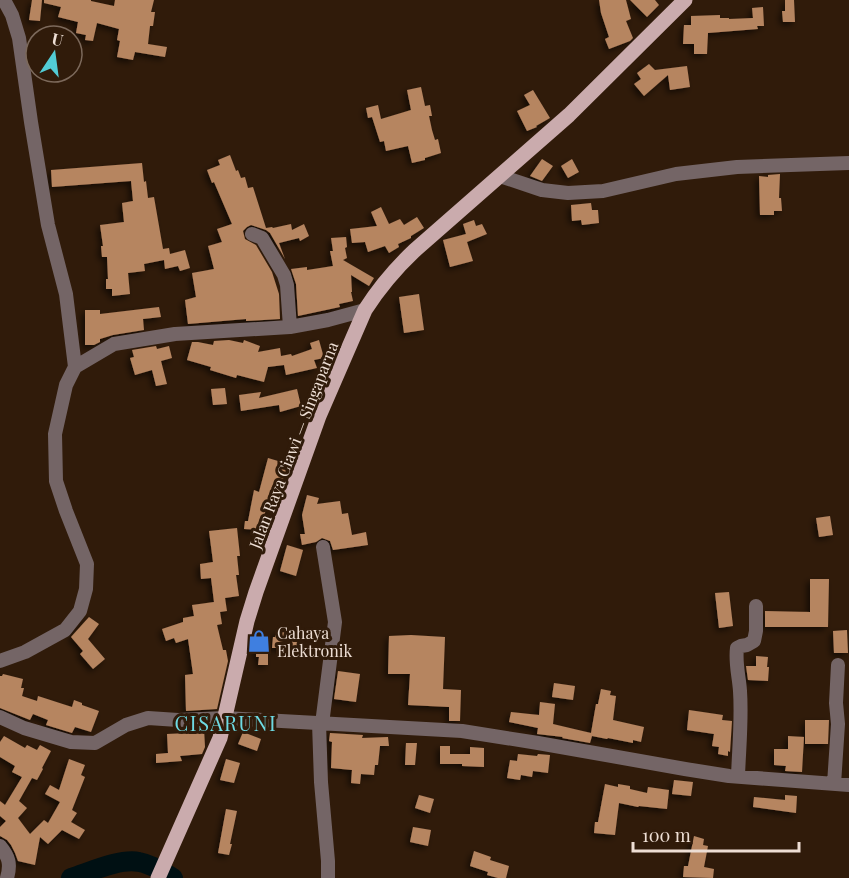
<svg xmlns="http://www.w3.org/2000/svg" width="849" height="878" font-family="'Playfair Display',serif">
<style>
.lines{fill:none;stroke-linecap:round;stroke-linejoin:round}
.river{stroke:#001013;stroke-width:20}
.building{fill:#b68561;filter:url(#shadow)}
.minor{stroke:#746566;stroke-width:14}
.major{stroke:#caabad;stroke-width:15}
.labels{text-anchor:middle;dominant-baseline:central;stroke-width:6;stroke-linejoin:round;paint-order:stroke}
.street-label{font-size:16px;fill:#edded4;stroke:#301b0a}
.poi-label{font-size:16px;fill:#edded4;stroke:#301b0a;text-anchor:start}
.quarter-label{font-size:20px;letter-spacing:1.5px;fill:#6edae3;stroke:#301b0a}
</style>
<defs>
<filter id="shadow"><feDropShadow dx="-3" dy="3" stdDeviation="3" flood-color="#0009"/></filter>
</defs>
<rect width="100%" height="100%" fill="#301b0a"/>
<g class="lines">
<!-- river -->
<path class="river" d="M71,878C90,872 120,858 139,862C150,864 164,872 173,878"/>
</g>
<!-- building -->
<path class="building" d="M32,0H42L40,21L29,20Z
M44,0H91V1L114,6L115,0H154L151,12H155L153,26H150L148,44L167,47L165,57L135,52L133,60L117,57L120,41L117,40L119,29L97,23L93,41L85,40L86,35L76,33L78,22L58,17L61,7L44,3Z
M599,0H626L631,19L626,21L633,38L630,41L609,49L605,39L609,37L601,13Z
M630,0H655L659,5L647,17Z
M785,0H794L795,22H783L782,11H785Z
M763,7L764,26H757L758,29L708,33L707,54H694V44H683L684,25H691V16L720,15V18H729V19L753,18L752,8Z
M649,64L655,70L687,66L690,87L670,90L668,75L644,96L634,84L641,79L637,73Z
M421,87L425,106L430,105L432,116H429L432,130L435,140L438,139L441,153L425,158V160L412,163L408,146L386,151L384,141L380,142L372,117L368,118L366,108L378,105L381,119L411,110L407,90Z
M533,90L550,118L536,126L537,127L527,131L517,111L530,105L524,95Z
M230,155L236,171L238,170L241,178L245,177L248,188L253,187L266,228L272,227L273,228L291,224L292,230L304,224L309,236L300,241L299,238L279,243L285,259L270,233L266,230L251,225L247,227L243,231L245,239L256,245L272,272L279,294L280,319L246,321V319L188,324L185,300L196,297L192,273L214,269L208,246L222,242L217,229L232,224L214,182L212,183L207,170L220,165L218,160Z
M542,159L553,166L542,181L530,176Z
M572,159L579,172L568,178L561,166Z
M142,163L144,182L146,181L148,198L154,197L163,249L169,248L170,254L185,250L190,268L180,271L178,266L165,269L164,260L144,264L145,271L128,273L130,294L112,296V289H106V279H108L107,257H102L101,246H103L100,225L124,222L122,203L133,201L131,181L52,187L51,170Z
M780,174L779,198H781L782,211H774V215H760L759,176L768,177V175Z
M591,203L592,210H598L599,223L582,225L581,220L572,221L571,205Z
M381,207L389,224L400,219L404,225L417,217L424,228L411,236V238L398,244L399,247L389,253L385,246L368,252L365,242L352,243L350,229L377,226L371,212Z
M474,220L476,226L482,224L487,234L467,242L473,261L450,267L443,240L466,234L463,224Z
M346,237L347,247L345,248L347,258L343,260L374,278L369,286L351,275L352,292H351L353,301L339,304L340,307L298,316L296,284L291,269L307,267V270L333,266L330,251H333L331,238Z
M419,294L424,330L404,333L399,297Z
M159,307L161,317L143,319L144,330L113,335L100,339V342L94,345H85V310H100V314Z
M229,340L243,343L244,340L260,346L258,352L280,348L281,356L291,354L292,356L312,349L310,343L319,340L324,358L314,360L317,368L286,375L284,365L268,367L264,382L237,375L236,378L210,370L211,367L187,360L192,342H198L213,345L214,341Z
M156,346L157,349L169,346L172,358L161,361L167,384L156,386L152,370L135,375L130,358L134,357L132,350Z
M225,388L227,404L213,405L211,389Z
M297,389L301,406L280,412L279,405L241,411L239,395L261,392L259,398Z
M268,458L288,464L282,483H284L281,493L270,490L263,522V530L244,529L245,521H248L254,490L259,492Z
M307,495L319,498L317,504L340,501L342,514L348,513L352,535L366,532L368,545L333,550L330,541L322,538L316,542L302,545L300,534H305L302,515Z
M830,516L833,535L819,537L816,518Z
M237,528L240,556H237L239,575H236L239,596L225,598L227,611L220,612L222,624L217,625L223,650H226L228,661L217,709L186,711L185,675L193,674L188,639L176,643L174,638L166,641L162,629L183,622V618L194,616L192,605L214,602L211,578L201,579L200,564L213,562L209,531Z
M287,545L303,550L296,576L280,571Z
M810,579H829L828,627H765V611L810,612Z
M729,592L733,626L719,628L715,593Z
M89,617L99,624L88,639L105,659L93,669L80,654L83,651L71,637Z
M847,630L848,653H834L833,631Z
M275,632L300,633L299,648H272L273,637H275Z
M411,635L445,637L443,689L461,690L460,721H449V707L408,705L410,674H388L389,636Z
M256,642H268V665H258L259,657H256Z
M756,656L768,657L767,667H769L768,681L748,680L746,666H756Z
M338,671L360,674L356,702L334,699Z
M3,674L23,679L21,688H24L22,696L37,701L38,696L72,707L74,700L82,703V705L99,711L91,732L75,727L72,733L46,725L48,720L33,714L30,720L0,708V676H2Z
M554,683L575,686L573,700L552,697Z
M601,689L611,691L610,695L616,696L613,720L644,727L641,742L633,740V743L608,738L607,739L592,736L590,743L562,738L563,737L537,734L538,728L509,722L511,712L539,715L540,702L555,704L553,724L591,733L596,704H598Z
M689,710L723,715L722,720L732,721L730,752L728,751V756L718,754L719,747L712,746L714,734L687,730Z
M805,720H829L828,744H805Z
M204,728L205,747L202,754L180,756L182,761L156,763V754L168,753L167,734L188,733V729Z
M243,732L261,739L257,751L238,744Z
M330,733L363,735L362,738L388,737L389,746H380L378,765H375L374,775L361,774L360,784L351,783L352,770L331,768L332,742L329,741Z
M4,736L25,748L27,745L37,750L40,745L51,751L42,768L43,769L37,780L32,778L19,801L27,808L18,818L30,834L44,820L48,823L60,802L45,794L50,785L59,790L69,759L85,765L81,775L85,777L72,810L77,813L71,822L85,830L79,839L62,830L48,844L40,837L35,865L18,861L15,853L11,845L7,840L0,836V827L6,821L0,816V801L5,805L22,777L12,772L15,766L0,757V742Z
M788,736L804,737L802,772L785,771L786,766L774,765V749H788Z
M406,743H417L415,765H405Z
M440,746H450V754H470V747L484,748V767L462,766V764H440Z
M518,754L537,756L538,754L550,755L548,773L533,771L532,777L521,775L520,780L507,778L510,760L517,761Z
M226,759L240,763L234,783L220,780Z
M674,780L693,782L691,796L672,794Z
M605,784L618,787V784L630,786V789L647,793L648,787L669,790L667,809L639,806L638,807L619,803L615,835L594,833L595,822H598Z
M419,795L434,799L430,813L415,808Z
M785,795L797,796L796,813L753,807L754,797L785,800Z
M226,809L237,811L230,844H232L229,855L218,853Z
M413,827L431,830L428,846L410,842Z
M694,836L704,839L703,845L708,846L704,867L714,869L713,878L683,877L684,866H688Z
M474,851L491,857L490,860L509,866L506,878H498L487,875L488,872L470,866Z"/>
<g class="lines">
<!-- minor -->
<path class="minor" d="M4,0L12,15L19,38L31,122L48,225L66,294L75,367
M500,176L542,190L568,193L603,191L676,174L737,167L849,163
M252,234L262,238L284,275L287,285L290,327
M0,661L25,652L65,630L80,611L86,589L87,564L66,511L56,481L55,434L66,385L75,367L114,344L175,334L290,327L328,320L365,310
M0,717L24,728L71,742L95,743L126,725L148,718L178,720L225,718L462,731L538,743L685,769L729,776L849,785
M319,723L321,782L328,861V878
M322,724L335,622L323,547
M738,776C739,748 742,719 740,691C739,676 735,663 737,648L741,646L747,645L754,641L756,631V606
M834,784L838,724L836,703L838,665
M0,846C9,857 11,864 7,878"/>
<!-- major -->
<path class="major" d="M158,878L220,738L247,621L256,592L319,416L365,310C379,288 395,269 414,251L569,115L685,0"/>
</g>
<!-- icons -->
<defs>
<g id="shop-bare" transform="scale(1.8)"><path d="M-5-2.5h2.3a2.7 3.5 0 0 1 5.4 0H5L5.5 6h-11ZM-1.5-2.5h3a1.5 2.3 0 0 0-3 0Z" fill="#3f7fe0" stroke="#301b0a" stroke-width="2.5" paint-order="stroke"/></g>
</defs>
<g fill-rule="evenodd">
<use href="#shop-bare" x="259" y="641"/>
</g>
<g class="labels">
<!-- street labels -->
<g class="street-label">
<text transform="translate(293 445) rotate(-69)">Jalan Raya Ciawi — Singaparna</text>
</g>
<!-- poi labels -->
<g class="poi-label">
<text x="277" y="632">Cahaya<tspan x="277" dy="18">Elektronik</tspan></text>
</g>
<!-- quarter labels -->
<g class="quarter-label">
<text x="226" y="722">CISARUNI</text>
</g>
</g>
<!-- north arrow -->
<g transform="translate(54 54) rotate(13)"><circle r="28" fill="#301b0a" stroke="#7c695b" stroke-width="1.5"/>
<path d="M0-4.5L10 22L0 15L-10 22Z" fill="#52ccd5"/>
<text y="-9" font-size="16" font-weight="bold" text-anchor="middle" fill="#edded4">U</text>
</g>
<!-- scale -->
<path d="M633 842v9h166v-9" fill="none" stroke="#edded4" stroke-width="3"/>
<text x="642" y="842" font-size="18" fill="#edded4" stroke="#301b0a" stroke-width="4.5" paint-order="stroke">100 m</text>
</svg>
